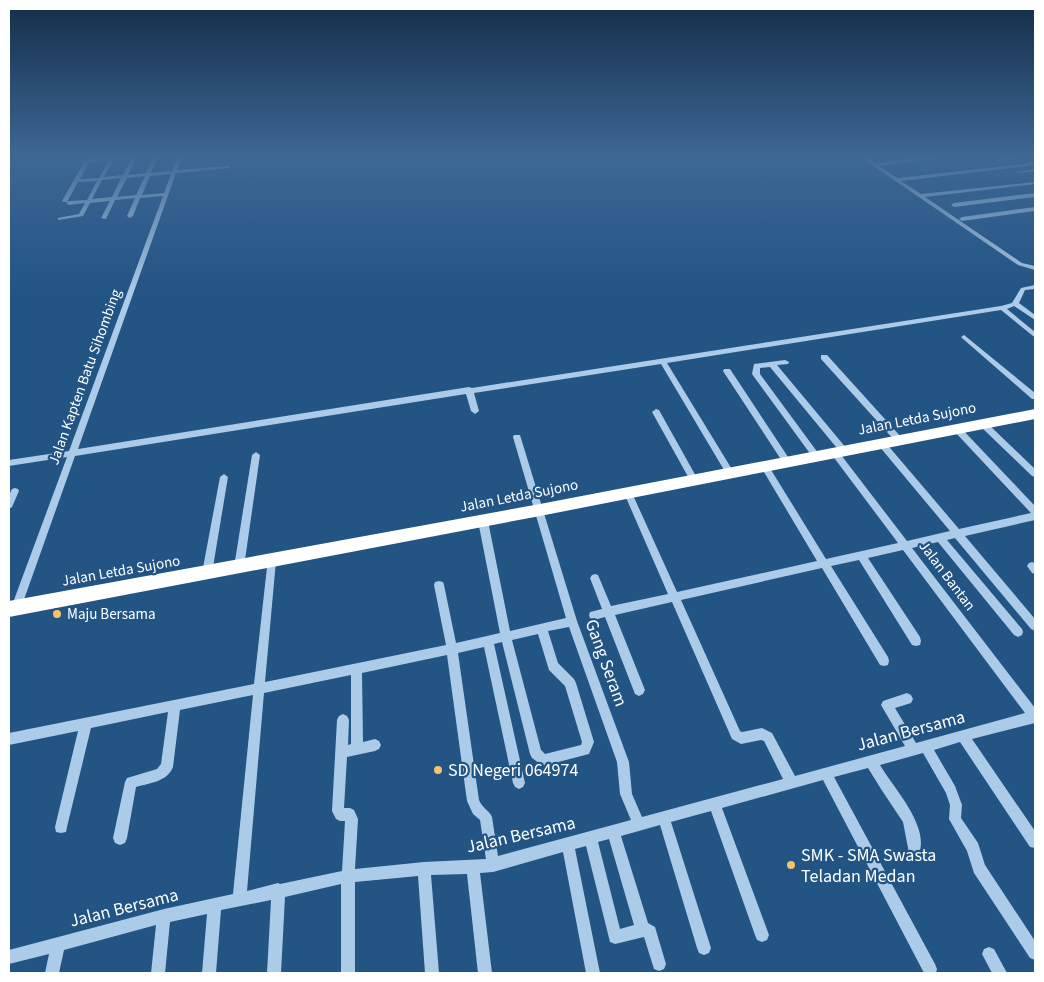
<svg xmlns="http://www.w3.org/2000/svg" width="1044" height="982" font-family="'Source Sans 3',sans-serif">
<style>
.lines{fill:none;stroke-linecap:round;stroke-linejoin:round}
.minor{fill:#abcbe8;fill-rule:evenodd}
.highway{fill:#fff;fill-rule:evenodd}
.poi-dot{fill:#f4c46d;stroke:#225484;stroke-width:2}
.labels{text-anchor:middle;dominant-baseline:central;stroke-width:4.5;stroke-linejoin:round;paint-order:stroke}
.street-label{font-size:15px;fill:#fff;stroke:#225484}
.poi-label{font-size:15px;fill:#fff;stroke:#225484;text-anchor:start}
.near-street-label{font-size:18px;fill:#fff;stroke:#225484}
.near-poi-label{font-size:18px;fill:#fff;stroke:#225484;text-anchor:start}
</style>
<rect width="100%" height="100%" fill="#225484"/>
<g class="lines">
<!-- minor -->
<path class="minor" d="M9,156H23L9,158Z
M118,156H137L128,175L146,173L154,156H158L151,173L172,171L178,156H182L177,170L229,166L231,167L229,168L176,173L78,449L469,387L472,388L1001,306L1012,303L1021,288L1035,285V289L1025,290L1019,303L1035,315V320L1014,306L1007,309L1035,332V337L1033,336L1001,310L667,363L733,471L734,473L733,475H727L661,364L474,393L479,411L475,414L471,411L466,394L75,456L21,608L20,611L16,613L12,611L11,608L67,457L9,466V460L69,451L163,196L140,198L133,216L130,218L127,216L135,198L115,200L106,219L101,218L110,201L90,203L83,216L58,220V218L79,214L85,203L69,205L66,203L69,201L87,200L97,181L78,182L67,202H63L62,201L84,162H80V160ZM132,158L123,175L104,177L114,159ZM109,160L99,178L80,179L89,162ZM171,174L164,193L142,195L150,176ZM145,176L136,195L117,197L127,178ZM121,178L112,197L92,199L102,180Z
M859,156H864L875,163L937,156H952L879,166L897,178L1026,164L1035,161V164L1027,166L901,181L921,194L1035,182V184L925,197L1022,263L1035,266V270L1018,265Z
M1018,156H1033L998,161L996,160Z
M1035,169V171L1018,173L1016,172Z
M1035,193V197L954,207L951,205L954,203Z
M1035,207V211L962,221L959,219L962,217Z
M964,335L1035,393V399H1032L962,338L961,337Z
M821,355H827L902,438L903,440L902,442H896L821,359Z
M785,360L789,362L788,364L777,365L847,449L848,451L847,453H841L770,367L760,368V374L821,457L820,459H814L752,374L754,364Z
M724,369H730L790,460L791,462L790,464H784L723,371Z
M656,409L659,410L697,478L698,480L697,482H691L652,412Z
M983,421L986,422L1035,469V477L1032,476L980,426L979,424L980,422Z
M957,426L960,427L1035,506V520L965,536L1035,619V631L1031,629L955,538L947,540L1022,629L1023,632L1022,635L1018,637L1014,635L938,542L912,548L1035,708V723L972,739L1035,831V848L1030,847L960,742L934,750L955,786L962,805L961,818L978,843L985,865L1035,941V960L1030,958L974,873L967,851L949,819L950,805L946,793L923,753L880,765C892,786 930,826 919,853L914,855L909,853L903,822L881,789L868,768L834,777L935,964L937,969L936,973H924L823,780L722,808L769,935L767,940L762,942L757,940L755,935L711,811L671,822L711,948L709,953L704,955L699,953L697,948L660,825L621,836L648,923L655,927L666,964L664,969L659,971L654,969L644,937L615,944L610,942L586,846L575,849L600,973H586L563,852L493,872L480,873L492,973H478L467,874L431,875L439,973H425L418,876L355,882V973H341V884L285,897L281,973H267L271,900L221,910L216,973H202L207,914L170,922L165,973H151L156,925L64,950L59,973H45L49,954L9,964V950L164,909L233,894L253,695L180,710L173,767C167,782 150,783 136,787L127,838L125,843L120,845L115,843L113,838L125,782L127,778L157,769L161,764L168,712L91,728L67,827L66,832L61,833L56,832L55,827L78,731L9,745V733L254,684L268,558L271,557L274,558L276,561L265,682L446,645L434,585L435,582L439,581L443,582L444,585L456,643L500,633L478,521L480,518H486L488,521L510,631L566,618L513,437L514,435H520L577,621L629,762L632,794L642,817L783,779L764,741L761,740L741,744L732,739L672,602L615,615L645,690L643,694L639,696L635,694L605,617L594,620L590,618L589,615L590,612L602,609L590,578L592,575L595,574L598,575L611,606L668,594L624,493L625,491H631L632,493L677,592L817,561L761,467L765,464L768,465L826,559L898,543L832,455L831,453L832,451H838L907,541L950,531L879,446L878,444L882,441L885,442L959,529L1031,513L954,431L953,429L954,427ZM903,550L1025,713L916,743L895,708L911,703L913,699L911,695L907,693L883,701L881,705L905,746L795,776L772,733L762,728L742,732L740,731L681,600L822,568L880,665L884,666L888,665L889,661L888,657L831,566L859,560L912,645L916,646L920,645L921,641L920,637L868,558ZM569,627L617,762L620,794L631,820L498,856L492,817C489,810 482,808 479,800L458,653L484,647L513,783L515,787L519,789L523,787L525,783L494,644L502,642L530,754L532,758L543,766L589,754L594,742L576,683L574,679L558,663L548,631ZM538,634L549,670L565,686L582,742L581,745L545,754L541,750L512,640ZM447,655L467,801L473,814L480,820L486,859L424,862L355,869L358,819L354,810L350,808H344L347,757L375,751L379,749L381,745L379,741L375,739L363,742L362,673ZM351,675V744L348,745L349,720L347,716L343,714L339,716L337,720L332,811L336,819L340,821H345L342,871L280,884L278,883L247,891L264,693ZM609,839L634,925L620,929L598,842Z
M256,452L260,455L244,567L242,570L239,571L236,570L234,567L252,455Z
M224,474L228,477L212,573L210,576L207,577L204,576L202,573L220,477Z
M15,488L18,489L19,491L12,507L9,509V495L12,489Z
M1032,562L1035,563V574L1032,573L1027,566L1029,563Z
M989,947L994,949L1007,973H992L982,954L984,949Z"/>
<!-- highway -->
<path class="highway" d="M1035,409V419L540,516L9,617V601L540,504Z"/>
</g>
<!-- sky -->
<linearGradient id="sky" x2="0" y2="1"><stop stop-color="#132e49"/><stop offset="0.53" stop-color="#3e6794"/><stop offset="1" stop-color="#3e6794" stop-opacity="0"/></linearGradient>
<rect width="1044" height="294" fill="url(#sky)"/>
<!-- markers -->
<g class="poi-dot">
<circle cx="57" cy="614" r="5"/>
<circle cx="438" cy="770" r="5"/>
<circle cx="791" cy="865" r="5"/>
</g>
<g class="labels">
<!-- street labels -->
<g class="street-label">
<text transform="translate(85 377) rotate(-70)">Jalan Kapten Batu Sihombing</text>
<text transform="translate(917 419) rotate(-11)">Jalan Letda Sujono</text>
<text transform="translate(519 496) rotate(-11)">Jalan Letda Sujono</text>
<text transform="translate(121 571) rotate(-10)">Jalan Letda Sujono</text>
<text transform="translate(947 576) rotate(53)">Jalan Bantan</text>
</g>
<!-- poi labels -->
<g class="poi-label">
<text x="67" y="614">Maju Bersama</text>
</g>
<!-- near-street labels -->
<g class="near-street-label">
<text transform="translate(606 663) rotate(70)">Gang Seram</text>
<text transform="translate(911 731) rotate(-15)">Jalan Bersama</text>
<text transform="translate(521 835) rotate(-13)">Jalan Bersama</text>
<text transform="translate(124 908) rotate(-14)">Jalan Bersama</text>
</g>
<!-- near-poi labels -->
<g class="near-poi-label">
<text x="448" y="770">SD Negeri 064974</text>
<text x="801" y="855">SMK - SMA Swasta<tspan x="801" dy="21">Teladan Medan</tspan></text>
</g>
</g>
<!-- border -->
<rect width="1044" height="982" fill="none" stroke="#ffffff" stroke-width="20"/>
</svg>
